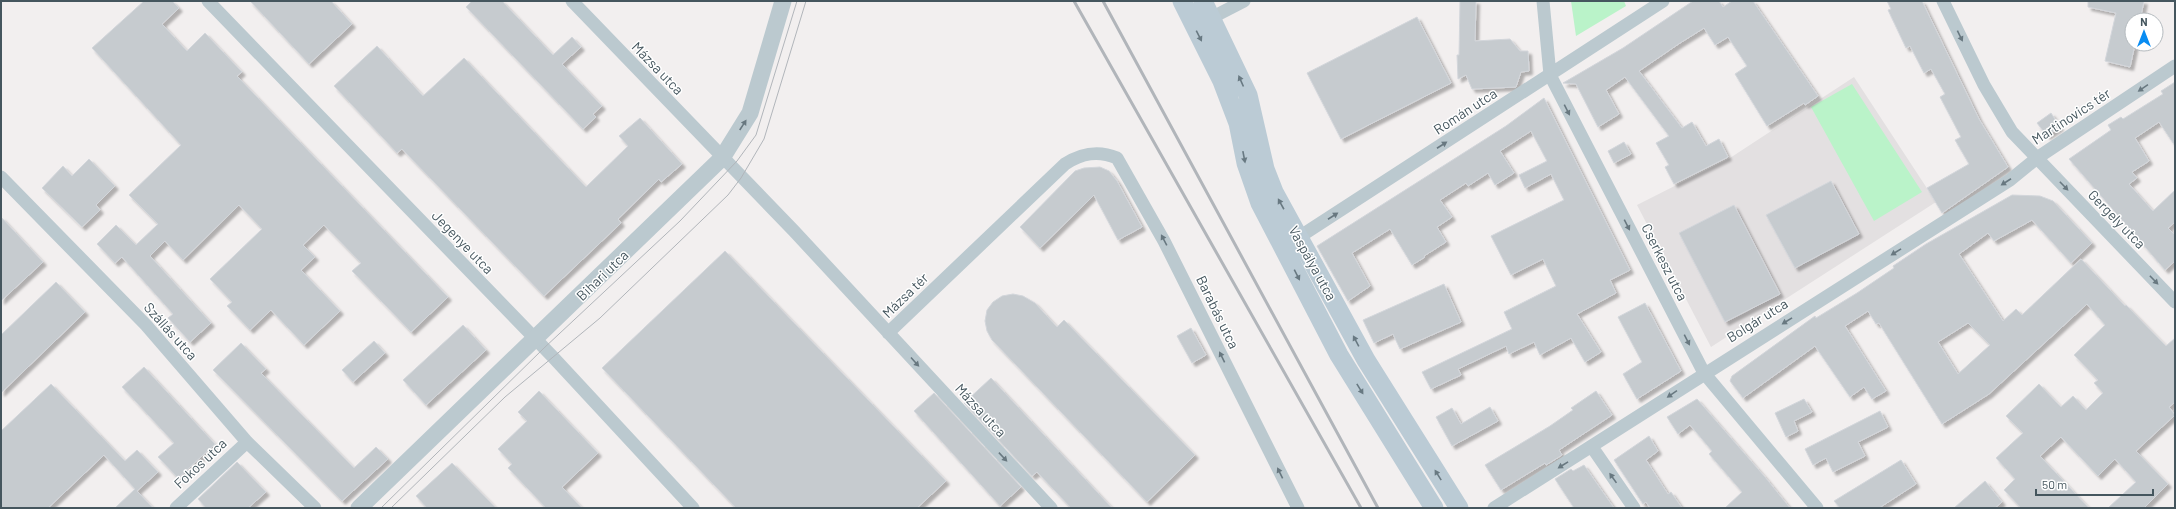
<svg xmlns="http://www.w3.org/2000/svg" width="2176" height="509" font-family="Barlow,sans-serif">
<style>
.education{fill:#e3e0e1}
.green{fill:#baf3c9}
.building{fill:#c6cbcf;stroke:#d3d6db;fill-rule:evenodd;filter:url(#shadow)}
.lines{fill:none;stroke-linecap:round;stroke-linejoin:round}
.minor{stroke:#bbc9cf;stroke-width:13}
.tertiary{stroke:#bbc9cf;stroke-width:17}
.secondary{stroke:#bbcbd5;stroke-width:19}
.tram{stroke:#b1b5ba;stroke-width:1}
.rail{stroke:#b1b5ba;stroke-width:3}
.oneway{fill:#687982}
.oneway2{fill:#687880}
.labels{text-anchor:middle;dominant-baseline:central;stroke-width:3;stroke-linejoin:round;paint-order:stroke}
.street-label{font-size:14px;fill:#45565e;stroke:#fff}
</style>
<defs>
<filter id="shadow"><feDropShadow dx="3.5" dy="3.5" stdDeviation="1" flood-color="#0004"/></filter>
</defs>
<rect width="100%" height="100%" fill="#f2efef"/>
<!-- education -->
<path class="education" d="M1854,77L1936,202L1711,347L1637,205L1730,158Z"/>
<!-- green -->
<path class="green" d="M1571,1H1624L1626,6L1576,36Z
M1852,84L1922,192L1874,221L1811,107Z"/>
<!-- building -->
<path class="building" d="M144,1H172L179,8L162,24L187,51L205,33L242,72L237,76L448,297L411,332L352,271L361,263L324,225L303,245L315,257L301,270L340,311L304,345L271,310L250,330L227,306L232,302L210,279L262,229L239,205L183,260L165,241L150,256L211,323L190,342L168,318L173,314L122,257L115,263L97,244L116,225L136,245L158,224L129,195L181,145L92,48Z
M250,1H331L352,24L309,64Z
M472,1H502L553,55L572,37L581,47L562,64L602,106L593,114L596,117L583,129L466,7Z
M1460,1H1476L1475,41L1510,39L1520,51H1528L1529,71L1521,72L1516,87L1472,89L1466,75L1458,79L1457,55H1459Z
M1693,1H1719L1723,7L1732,1H1753L1818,96L1805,105L1804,103L1767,126L1735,74L1747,66L1728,37L1715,45L1704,28L1680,43L1639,71L1682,128L1692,122L1706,146L1719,139L1728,157L1674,184L1665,167L1669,165L1656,143L1669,136L1625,77L1606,90L1619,114L1598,127L1576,84L1563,83L1623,48Z
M1887,1H1922L1979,119L2008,167L1942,213L1927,188L1969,164L1955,140L1961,137L1940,97L1945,94L1931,69L1924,73L1910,46L1906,48L1888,10L1891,9Z
M2088,1H2144L2140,20H2132V44H2135L2130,67L2105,61L2116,13L2088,7Z
M1417,17L1451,83L1341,139L1307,73Z
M377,46L423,96L464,58L586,187L628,146L619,136L640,118L682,164L661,182L659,179L618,219L621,223L544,296L402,149L397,153L334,86Z
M2175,82V146L2159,122L2135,138L2149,161L2132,172L2137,178L2129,184L2153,211L2175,190V222L2168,228L2175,235V261L2165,270L2069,159L2111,130L2108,125L2121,117L2123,119L2163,94L2161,91Z
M1544,98L1630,270L1610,280L1616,293L1577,314L1601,352L1585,362L1571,338L1540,355L1534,342L1509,354L1506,346L1458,369L1461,375L1431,389L1422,372L1512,329L1504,312L1556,286L1543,259L1511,275L1491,236L1564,200L1551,174L1525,188L1519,175L1547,161L1531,131L1500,151L1514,173L1495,185L1488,173L1468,186L1466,183L1440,200L1452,217L1437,227L1446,242L1424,256L1425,257L1412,265L1390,229L1352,253L1370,286L1348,301L1317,246L1506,126Z
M2051,113L2060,127L2047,136L2037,123Z
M1624,142L1631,154L1614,163L1608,151Z
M89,159L115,186L96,205L100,210L82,227L42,188L63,166L72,176Z
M1100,167L1109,171L1117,181L1142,227L1118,240L1094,195L1040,248L1020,227L1075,171L1084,168Z
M1831,181L1859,234L1795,268L1766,215Z
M2012,195L2040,196L2053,201L2092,243L2071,263L2032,220L1994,241L1988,233L1959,254L2003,321L2016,309L2022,315L2081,259L2125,306L2126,305L2166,346L2175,338V402L2169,407L2175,415L2136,451L2168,484L2144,508H2108L2136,482L2115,459L2098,476L2061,437L2040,456L2089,508H2021L2004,490L2015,479L1996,458L2023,433L2006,416L2039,384L2061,407L2073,396L2086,410L2103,393L2094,383L2098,380L2074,355L2105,325L2087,304L1989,394L1942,424L1879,323L1876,324L1868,311L1845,326L1886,391L1872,399L1864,387L1850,397L1815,346L1743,398L1730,381L1732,376L1815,316L1816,318L1857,293L1894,268L1893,266L1926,244ZM1968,323L1990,345L1958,374L1938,342Z
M1734,205L1780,294L1725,322L1679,233Z
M1,217L43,262L1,301Z
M725,251L946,481L917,508H736L602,368Z
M56,282L85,312L1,393V335Z
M1444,284L1461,322L1400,349L1393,334L1374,343L1363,320Z
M1013,294L1023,296L1035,303L1057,327L1064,320L1195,455L1147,502L992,340L987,331L985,321L987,310L993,302L1002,296Z
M1645,303L1681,371L1637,399L1623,374L1642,362L1618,317Z
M463,325L486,350L426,405L403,380Z
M1191,328L1206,355L1192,363L1177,336Z
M374,341L385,353L353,382L342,370Z
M241,343L266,369L261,373L354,468L376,447L388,459L342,501L213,370Z
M144,367L215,444L178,478L158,457L174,443L122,387Z
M991,378L1112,508H1071L1037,472L1032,476L964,403Z
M51,384L125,461L137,450L158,472L137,491L153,508H115L135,489L104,455L48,508H1V431Z
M539,391L598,453L562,487L582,508H546L508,468L512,464L498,449L527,421L518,412Z
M1596,391L1612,415L1559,450L1562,455L1546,465L1545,463L1501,490L1485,465L1550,426L1573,410L1571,408Z
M934,393L1021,487L1000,506L914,411Z
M1697,399L1765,477L1790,508H1725L1742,492L1709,454L1712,451L1690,425L1678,434L1667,417Z
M1804,399L1812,412L1794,421L1798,431L1786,437L1775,413Z
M1490,407L1498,421L1452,446L1436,417L1452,408L1461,424Z
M1880,411L1888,427L1858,442L1865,456L1833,472L1826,458L1813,465L1805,449Z
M1649,436L1658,451L1646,460L1668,494L1671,492L1682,508H1650L1646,502L1643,504L1614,460Z
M1901,460L1916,484L1879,508H1840L1834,501Z
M237,462L266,492L248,508H206L198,499Z
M452,463L496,508H427L416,496Z
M1584,465L1614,508H1574L1555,479L1571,469L1573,471Z
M1985,481L2002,502L1995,508H1954Z"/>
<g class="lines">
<!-- minor -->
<path class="minor" d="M208,1L552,356L693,508
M572,1L794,231L1051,508
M1543,1L1550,75L1704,373L1817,508
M1943,1L1984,85L2012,132L2175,302
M1211,18L1244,1
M1,177L146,325L247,442L315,508
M1293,241L1663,1
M888,333L1065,164C1082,153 1098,150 1117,158L1164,241L1298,508
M1592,447L1634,508
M176,508L247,442
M1494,508L2010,180L2037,158L2175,66"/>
<!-- tertiary -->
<path class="tertiary" d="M359,508L722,158L750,113L783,1"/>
<!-- secondary -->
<path class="secondary" d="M1182,1L1222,81L1238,123L1246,163L1260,203L1339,355L1434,508
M1203,1L1248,95L1265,169L1274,192L1366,360L1459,508"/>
<!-- tram -->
<path class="tram" d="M381,508L544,348L680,221L737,161L756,135L797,1
M391,508L505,397L600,318L728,195L741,178L764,139L806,1"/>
<!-- rail -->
<path class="rail" d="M1074,1L1361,508
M1103,1L1378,508"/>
</g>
<!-- one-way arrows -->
<defs><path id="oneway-solid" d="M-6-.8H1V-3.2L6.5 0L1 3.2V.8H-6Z"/></defs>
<g class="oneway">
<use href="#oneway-solid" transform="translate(1199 36) rotate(63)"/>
<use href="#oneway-solid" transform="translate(1241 81) rotate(-114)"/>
<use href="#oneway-solid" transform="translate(1244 157) rotate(79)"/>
<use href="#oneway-solid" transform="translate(1281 204) rotate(-119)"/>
<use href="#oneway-solid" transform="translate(1297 275) rotate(63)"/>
<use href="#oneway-solid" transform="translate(1356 341) rotate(-118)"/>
<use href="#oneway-solid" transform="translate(1360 389) rotate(58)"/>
<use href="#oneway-solid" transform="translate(1438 475) rotate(-122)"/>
</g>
<g class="oneway2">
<use href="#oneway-solid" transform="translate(1960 36) rotate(64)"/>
<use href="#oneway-solid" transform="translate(2143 88) rotate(146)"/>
<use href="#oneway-solid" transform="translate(1567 110) rotate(63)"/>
<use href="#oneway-solid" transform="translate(743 125) rotate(-57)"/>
<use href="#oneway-solid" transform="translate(1442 145) rotate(-33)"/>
<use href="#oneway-solid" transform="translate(2006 182) rotate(147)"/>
<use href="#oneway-solid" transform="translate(2064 186) rotate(46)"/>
<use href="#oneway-solid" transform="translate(1333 216) rotate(-33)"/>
<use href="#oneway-solid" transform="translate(1627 225) rotate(63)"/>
<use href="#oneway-solid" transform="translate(1164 240) rotate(-118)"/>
<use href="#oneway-solid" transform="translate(1896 252) rotate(148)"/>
<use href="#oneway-solid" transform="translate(2154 280) rotate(46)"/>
<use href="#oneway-solid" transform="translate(1787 321) rotate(148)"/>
<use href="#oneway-solid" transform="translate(1687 340) rotate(63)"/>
<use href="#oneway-solid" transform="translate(1222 357) rotate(-116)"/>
<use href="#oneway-solid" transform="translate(915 362) rotate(48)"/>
<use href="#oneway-solid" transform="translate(1672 394) rotate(146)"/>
<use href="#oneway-solid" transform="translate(1003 457) rotate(47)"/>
<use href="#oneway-solid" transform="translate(1563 465) rotate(148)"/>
<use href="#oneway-solid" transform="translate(1280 473) rotate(-116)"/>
<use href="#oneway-solid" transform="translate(1613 478) rotate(-125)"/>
</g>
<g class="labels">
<!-- street labels -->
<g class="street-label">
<text transform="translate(658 68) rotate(46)">Mázsa utca</text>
<text transform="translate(1465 111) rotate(-33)">Román utca</text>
<text transform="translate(2071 116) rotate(-33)">Martinovics tér</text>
<text transform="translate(2117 219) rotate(46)">Gergely utca</text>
<text transform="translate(463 242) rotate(46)">Jegenye utca</text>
<text transform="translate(1665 262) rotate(63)">Cserkesz utca</text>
<text transform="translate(1313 263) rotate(61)">Vaspálya utca</text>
<text transform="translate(602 275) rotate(-44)">Bihari utca</text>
<text transform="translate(905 295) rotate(-44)">Mázsa tér</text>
<text transform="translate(1218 312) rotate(64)">Barabás utca</text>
<text transform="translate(1757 320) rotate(-32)">Bolgár utca</text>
<text transform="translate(171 331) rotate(48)">Szállás utca</text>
<text transform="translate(981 410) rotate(47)">Mázsa utca</text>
<text transform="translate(200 463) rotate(-43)">Fokos utca</text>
</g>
</g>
<!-- border -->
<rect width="2176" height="509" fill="none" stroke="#45565e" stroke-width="4"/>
<!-- north arrow -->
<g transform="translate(2144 32)"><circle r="19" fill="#ffffff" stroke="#b5bbbf"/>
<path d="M0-3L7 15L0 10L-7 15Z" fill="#098cf2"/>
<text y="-6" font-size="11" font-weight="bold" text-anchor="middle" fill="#45565e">N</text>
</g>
<!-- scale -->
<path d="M2036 489v6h117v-6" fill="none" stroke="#45565e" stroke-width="2"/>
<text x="2042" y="489" font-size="12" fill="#45565e" stroke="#ffffff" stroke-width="3" paint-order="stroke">50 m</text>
</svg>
